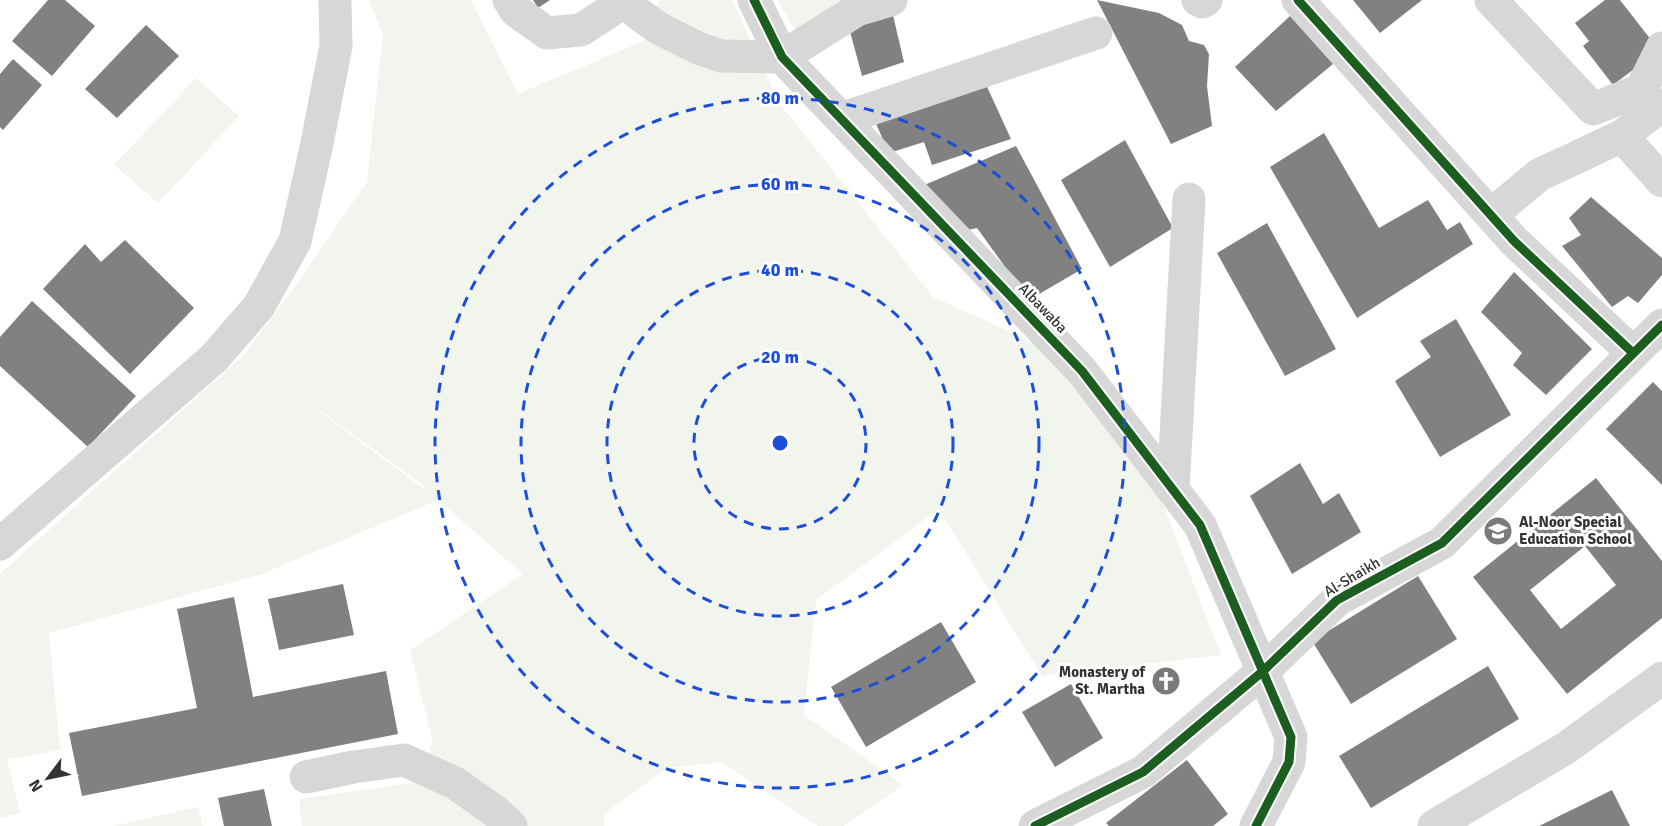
<svg xmlns="http://www.w3.org/2000/svg" width="1662" height="826" font-family="Signika,sans-serif">
<style>
.green{fill:#f1f5ed;fill-rule:evenodd}
.building{fill:#818181;fill-rule:evenodd}
.lines{fill:none;stroke-linecap:round;stroke-linejoin:round}
.minor{stroke:#d7d7d7;stroke-width:33}
.cycleway-casing{stroke:#fff;stroke-width:13}
.cycleway{stroke:#1b5e20;stroke-width:9}
.ring{fill:none;stroke:#1d4ed8;stroke-width:3;stroke-dasharray:10 8}
.labels{text-anchor:middle;dominant-baseline:central;stroke-width:6;stroke-linejoin:round;paint-order:stroke}
.street-label{font-size:15px;fill:#333;stroke:#fff}
.poi-label{font-size:15px;font-weight:bold;fill:#333;stroke:#fff;text-anchor:start}
.centre{fill:#1d4ed8;stroke:#fff;stroke-width:3}
.ring-label{font-size:18px;text-anchor:middle;font-weight:bold;fill:#1d4ed8;stroke:#fff;stroke-width:6;stroke-linejoin:round;paint-order:stroke}
</style>
<rect width="100%" height="100%" fill="#fff"/>
<!-- green -->
<path class="green" d="M369,0H471L518,94L646,40L659,0H731L737,10L780,104L933,297L1039,345L1111,424L1159,494L1221,655L1042,676L939,509L816,600L804,715L903,785L843,826H818L722,762L667,768L604,814V826H302L299,799L427,781L432,738L410,650L523,574L438,500L262,574L49,633L60,750L7,759L20,813L0,818V574L244,355L296,285L367,182L383,34ZM309,403L419,482L431,494L309,404Z
M777,0H873L802,41Z
M196,78L239,116L158,203L114,165Z
M198,807L203,826H113Z"/>
<!-- building -->
<path class="building" d="M48,0H65L95,26L52,76L12,41Z
M533,0H550L538,8Z
M1097,0L1159,13L1182,25L1189,41L1204,45L1209,54L1207,86L1212,126L1171,144Z
M1353,0H1422L1380,33Z
M1605,0H1620L1659,50L1613,85L1583,46L1589,41L1575,23Z
M891,7L904,62L862,76L848,24Z
M1290,16L1333,64L1276,111L1235,67Z
M146,25L179,56L117,118L85,89Z
M13,59L42,85L3,130L0,127V74Z
M983,78L1011,139L932,165L924,142L889,153L873,117Z
M1324,133L1379,228L1428,200L1447,230L1460,222L1473,244L1357,318L1270,167Z
M1125,140L1173,228L1110,267L1061,180Z
M1016,146L1082,269L1029,300L977,228L946,235L915,189Z
M1591,197L1662,258V275L1638,303L1628,296L1612,307L1562,246L1581,235L1569,218Z
M1267,223L1336,349L1285,376L1217,253Z
M125,240L194,308L130,374L43,289L85,244L101,262Z
M1514,272L1592,349L1546,395L1513,365L1522,353L1481,312Z
M32,301L136,396L88,447L0,366V337Z
M1456,319L1511,415L1440,457L1395,381L1431,357L1420,341Z
M1653,382L1662,391V485L1606,429Z
M1300,463L1323,504L1339,493L1361,532L1292,574L1250,496Z
M1596,478L1662,561V618L1567,694L1473,577ZM1585,546L1616,585L1561,629L1530,590Z
M1418,576L1457,639L1351,704L1312,641Z
M343,584L354,635L279,650L268,599Z
M234,597L253,697L386,671L398,734L82,796L69,733L197,708L177,609Z
M941,622L976,682L866,747L831,687Z
M1488,666L1519,719L1371,808L1339,756Z
M1071,684L1103,738L1055,767L1022,712Z
M1187,760L1228,814L1213,826H1109L1106,823Z
M264,789L272,826H224L218,798Z
M1612,790L1630,826H1539Z"/>
<g class="lines">
<!-- minor -->
<path class="minor" d="M509,0L516,11L547,33L581,30L627,0
M754,0L782,57L1082,371L1200,525L1291,737L1289,762L1256,826
M1198,0L1202,2L1206,0
M1298,0L1514,241L1633,353
M1491,0L1593,109L1641,90L1662,48
M624,3L658,28L698,48L721,56L782,57L857,10L891,0
M841,119L1096,33
M1622,136L1662,181
M1491,215L1539,175L1622,136L1662,105
M1173,490L1189,199
M0,544L214,358L259,306L295,241L316,148L336,46L335,0
M306,777L353,767L404,760L455,783L496,812L511,826
M1035,826L1143,772L1262,672L1337,600L1442,543L1662,325
M1434,826L1566,748L1662,678"/>
<!-- cycleway casing -->
<g class="cycleway-casing">
<path id="cycleway" d="M754,0L782,57L1082,371L1200,525L1291,737L1289,762L1256,826
M1298,0L1514,241L1633,353
M1035,826L1143,772L1262,672L1337,600L1442,543L1662,325"/>
</g>
<!-- cycleway -->
<use href="#cycleway" class="cycleway"/>
</g>
<!-- distance rings -->
<g class="ring">
<circle cx="780" cy="443" r="86"/>
<circle cx="780" cy="443" r="173"/>
<circle cx="780" cy="443" r="259"/>
<circle cx="780" cy="443" r="345"/>
</g>
<!-- icons -->
<defs>
<g id="school-disc" transform="scale(1.5)"><circle r="9.5" fill="#7a7a7a" stroke="#fff"/><path d="M0-5L7-2L0 1L-7-2ZM-4 1L0 2.5L4 1V4Q0 6-4 4Z" fill="#fff"/></g>
<g id="church-disc" transform="scale(1.5)"><circle r="9.5" fill="#7a7a7a" stroke="#fff"/><path d="M-1.2-6h2.4v3.5h3.3v2.4h-3.3V6h-2.4V-.1h-3.3v-2.4h3.3Z" fill="#fff"/></g>
</defs>
<g fill-rule="evenodd">
<use href="#school-disc" x="1498" y="531"/>
<use href="#church-disc" x="1166" y="681"/>
</g>
<g class="labels">
<!-- street labels -->
<g class="street-label">
<text transform="translate(1043 308) rotate(46)">Albawaba</text>
<text transform="translate(1352 577) rotate(-31)">Al-Shaikh</text>
</g>
<!-- poi labels -->
<g class="poi-label">
<text x="1519" y="522">Al-Noor Special<tspan x="1519" dy="17">Education School</tspan></text>
<text x="1145" y="672" text-anchor="end">Monastery of<tspan x="1145" dy="17">St. Martha</tspan></text>
</g>
</g>
<circle cx="780" cy="443" r="9" class="centre"/>
<g class="ring-label">
<text x="780" y="104">80 m</text>
<text x="780" y="190">60 m</text>
<text x="780" y="276">40 m</text>
<text x="780" y="363">20 m</text>
</g>
<!-- north arrow -->
<g transform="translate(48 778) rotate(238)" stroke="#ffffff" stroke-width="4.5" paint-order="stroke">
<path d="M0-4.5L10 22L0 15L-10 22Z" fill="#333333"/>
<text y="-9" font-size="16" font-weight="bold" text-anchor="middle" fill="#333333">N</text>
</g>
</svg>
